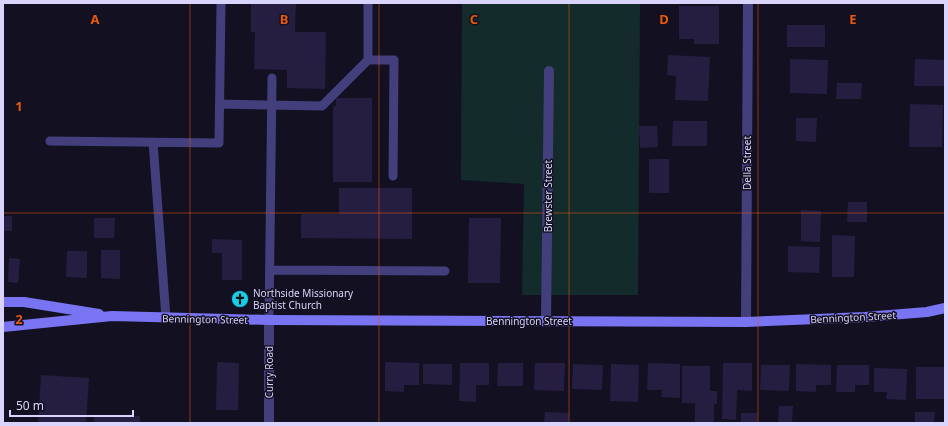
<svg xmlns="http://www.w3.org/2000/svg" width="948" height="426" font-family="'Noto Sans',sans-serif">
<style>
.green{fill:#132b2b}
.building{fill:#251e41}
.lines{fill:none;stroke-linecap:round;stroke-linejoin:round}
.lane{stroke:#423f7c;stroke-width:9}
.street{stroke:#423f7c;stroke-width:10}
.secondary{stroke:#7974f2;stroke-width:10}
.grid{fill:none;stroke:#e8590c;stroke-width:1;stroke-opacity:0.55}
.labels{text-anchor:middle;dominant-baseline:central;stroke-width:3;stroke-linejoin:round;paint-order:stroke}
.street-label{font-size:10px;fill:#d9d4fb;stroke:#131022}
.poi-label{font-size:10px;fill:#d9d4fb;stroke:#131022;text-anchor:start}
.grid-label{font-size:13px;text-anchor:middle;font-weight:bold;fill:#e8590c;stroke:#131022;stroke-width:3;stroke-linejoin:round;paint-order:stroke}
</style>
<rect width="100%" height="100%" fill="#131022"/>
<!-- green -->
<path class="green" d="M462,3H640L638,295H522L524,184L461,180Z"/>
<!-- building -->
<path class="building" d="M251,3H296L295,32H326L325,89L287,88V70L254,69L255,32H251Z
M679,6H719V44H694V39H679Z
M787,25H825V47H787Z
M668,55L710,57L708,101L675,100L676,76L667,75Z
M790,59L828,60L827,94L790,93Z
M915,59L945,60V86H914Z
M837,83H862L861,99H836Z
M336,98H372V182H333V106H336Z
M910,104L943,105L942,147H909Z
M796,118H817L816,142L796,141Z
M673,121H707V146H672Z
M639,126H657L658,147L640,148Z
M649,159H669V193H649Z
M339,188H412V239L301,238V214H339Z
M848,202H867V222H847Z
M801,210L821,211L820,242L801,241Z
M3,216H12V231H3Z
M94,218H115L114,238H94Z
M469,218H501L500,283H468Z
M832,235L855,236L854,277H832Z
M212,239L242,240V280H222V253H212Z
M788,246L820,247L819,273L788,272Z
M101,250H120V279L101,278Z
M67,251H87V278L66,277Z
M9,258L20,259L18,283L8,282Z
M217,362L239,363L238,410H216Z
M385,362L419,363V385H404V392L385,391Z
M460,363H489V385H476V402L459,401Z
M498,363H523V386H497Z
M535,363H565L564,391L534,390Z
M648,363L680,364V398L661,397L662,390H647Z
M723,363H752V391L737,390L736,420L722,419Z
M423,364H452V385L423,384Z
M573,364L603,365L602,390L572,389Z
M611,364L639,365L638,402L610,401Z
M796,364L831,365V385H816V392L796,391Z
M761,365H790L789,391L760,390Z
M837,365H869V385H855V392H836Z
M682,366H710V391H717V404H714V423H695V403H682Z
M916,367H945V399H916Z
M874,368L907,369L906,400L886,399L887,392H874Z
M41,375L89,378L86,423H38Z
M779,406H793L792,423H778Z
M545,412L569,413L568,423H544Z
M915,412H935L934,423H915Z
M741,413H757V423H741Z
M94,415L140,416V423H94Z"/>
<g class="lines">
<!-- lane -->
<path class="lane" d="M368,60H394L393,176
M220,104L322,106L368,60V3
M50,141L219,143L221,3
M153,142L166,318
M270,270L445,271
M269,320L272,78"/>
<!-- street -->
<path class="street" d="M546,321L549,71
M746,322L748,3
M269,423V320"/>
<!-- secondary -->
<path class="secondary" d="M3,302H24L99,314
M3,327L112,316L269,320L746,322L865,317L927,312L945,308"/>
</g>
<!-- grid -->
<path class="grid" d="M190,3V423M379,3V423M569,3V423M758,3V423M3,213H945"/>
<!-- icons -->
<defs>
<g id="church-disc" transform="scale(0.9)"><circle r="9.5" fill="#15cfe6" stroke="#131022"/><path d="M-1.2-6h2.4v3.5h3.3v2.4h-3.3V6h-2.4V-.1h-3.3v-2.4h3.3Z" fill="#111"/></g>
</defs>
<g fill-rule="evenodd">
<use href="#church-disc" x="240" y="299"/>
</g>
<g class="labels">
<!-- street labels -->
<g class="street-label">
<text transform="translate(747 163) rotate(-90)">Della Street</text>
<text transform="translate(548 196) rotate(-90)">Brewster Street</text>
<text transform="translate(853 317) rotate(-3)">Bennington Street</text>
<text transform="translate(205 319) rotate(1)">Bennington Street</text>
<text x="529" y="321">Bennington Street</text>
<text transform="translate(269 372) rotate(-90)">Curry Road</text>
</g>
<!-- poi labels -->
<g class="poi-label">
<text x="253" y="293">Northside Missionary<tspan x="253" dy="12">Baptist Church</tspan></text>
</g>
</g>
<g class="grid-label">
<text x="95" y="24">A</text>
<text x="284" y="24">B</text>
<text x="474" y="24">C</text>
<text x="664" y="24">D</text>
<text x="853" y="24">E</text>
<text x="19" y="111">1</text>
<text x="19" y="324">2</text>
</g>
<!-- border -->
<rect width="948" height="426" fill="none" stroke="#d9d4fb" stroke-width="8"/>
<!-- scale -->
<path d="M10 410v6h123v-6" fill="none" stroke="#d9d4fb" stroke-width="2"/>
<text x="16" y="410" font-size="12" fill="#d9d4fb" stroke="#131022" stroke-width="3" paint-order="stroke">50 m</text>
</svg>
